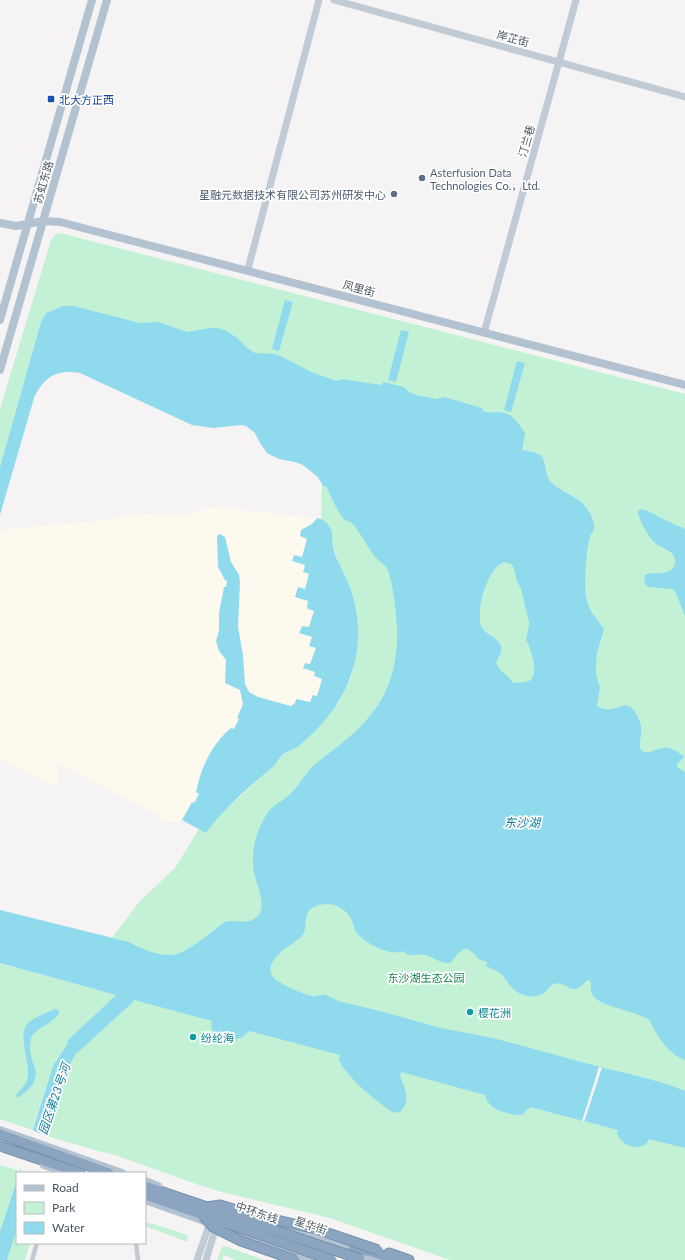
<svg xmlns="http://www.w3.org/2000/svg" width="685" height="1260" font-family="Lato,'Noto Sans SC',sans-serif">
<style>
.commercial{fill:#fdf9ef}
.green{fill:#c3f1d5}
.water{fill:#90daee;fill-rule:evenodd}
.pier{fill:#f5f3f3}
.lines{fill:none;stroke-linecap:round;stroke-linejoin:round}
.highway-casing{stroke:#7690ad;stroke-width:11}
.street{stroke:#c1cad2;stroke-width:4.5}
.secondary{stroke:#c1cbd6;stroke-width:7}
.primary{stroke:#b3c2d1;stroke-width:8}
.highway{stroke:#8ba5c1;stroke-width:9}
.highway-bridge-casing{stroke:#7690ad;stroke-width:11;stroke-linecap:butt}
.highway-bridge{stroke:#8ba5c1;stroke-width:9}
.transit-dot{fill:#1a4fb4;stroke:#fff;stroke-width:1.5}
.service-dot{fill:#5c6f8a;stroke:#fff;stroke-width:1.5}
.culture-dot{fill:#0f9aa8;stroke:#fff;stroke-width:1.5}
.labels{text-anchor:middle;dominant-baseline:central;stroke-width:3.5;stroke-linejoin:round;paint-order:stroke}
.street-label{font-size:11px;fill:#4a5661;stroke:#fff}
.transit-label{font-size:11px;fill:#164399;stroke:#fff;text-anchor:start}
.service-label{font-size:11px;fill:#4e5e75;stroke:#fff;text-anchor:start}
.park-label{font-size:11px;fill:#17864f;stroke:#fff}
.culture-label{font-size:11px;fill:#0d838f;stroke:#fff;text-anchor:start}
.water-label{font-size:12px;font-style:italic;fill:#0c7c9b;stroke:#fff}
</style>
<rect width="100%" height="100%" fill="#f5f3f3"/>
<!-- commercial -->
<path class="commercial" d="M217,507L321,519L352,675L206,833L181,819L179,822H170L57,762L59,788L0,759V530L95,521L140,514L183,515L208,508Z"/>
<!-- green -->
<path class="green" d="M60,233L685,394V1260H450L330,1218L226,1193L199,1185L112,1154L98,1151L47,1136L69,1066L75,1055L132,1003L134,1000L112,938L139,902L175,868L199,829L206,832L215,820L227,808L274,766L282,755L297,747L340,701L352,675L358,642V625L356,609L353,596L336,556L333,546L332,534L328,525L321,519L322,483L318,477L310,470L318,438L46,313L41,322L0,467V409L51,240L56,234Z
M0,963L116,995L67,1041L68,1043L55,1063H54L32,1130L0,1119Z
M0,1165L20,1171L19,1173H17V1180L0,1231V1179L1,1176L0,1175Z
M145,1222L160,1226L187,1235L188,1242L145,1226Z
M17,1229V1243H30L25,1260H7Z
M225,1246L264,1260H235L224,1255L222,1259L224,1260H217L222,1247Z"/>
<!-- water -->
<path class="water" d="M285,300L293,302L279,351L272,349Z
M63,306H74L140,323L158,322L187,332L210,328H217L227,331L237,338L247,348L255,353L274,354L283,357L309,371L336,381L342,379L381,385L384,382L404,387L409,392L416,395L436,399L444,397L482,408L483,411C489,414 493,412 499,412C513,413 518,423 525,433L522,450C528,451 535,452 540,455C547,459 544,475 551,482C561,493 579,496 587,509C591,514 595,522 594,529C593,532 590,534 590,537C586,551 584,583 586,597C588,610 597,619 604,629L597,653L596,664V674L600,687L597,706C605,712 616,709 624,705L631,707C635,711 640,720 641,726C643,733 637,746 642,751C647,756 660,746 668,748C674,749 680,753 684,757L677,764L678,768L685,772V1060C668,1054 657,1036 650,1021C637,1010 600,1008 592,994C590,990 591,986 591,982L589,980C583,981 582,989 574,989C567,989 562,981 554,984C551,985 550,987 547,990C540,998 528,998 519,993C511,989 508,982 502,975C498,971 492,969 486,966L487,962L478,959C460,934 457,964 448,963C440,963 433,957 425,955C415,953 411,959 403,951C391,957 364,943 356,932C354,928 353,922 350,917C342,904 326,900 312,908C302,915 309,929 301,937C292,945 262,960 273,977C277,983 305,995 312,996C316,997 321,994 325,995C330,996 336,1001 342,1002C374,1009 405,1018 437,1027C453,1031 470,1033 487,1037C524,1045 560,1057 597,1066C626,1074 657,1079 685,1091V1148L649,1139C646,1148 633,1149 626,1144C622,1142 619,1138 617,1134L618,1130L530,1107L522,1115C508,1115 488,1110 485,1095L401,1072L400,1076C405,1088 411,1101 401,1111L394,1113C377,1102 347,1078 339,1060L340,1055L249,1031C239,1043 226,1041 214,1033L211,1027L212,1021L134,1000L132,1003L75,1055L69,1066L35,1173H19L54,1063H55L68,1043L67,1041L116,995L0,963V910L129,942C141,949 158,956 173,955C186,954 213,930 225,922C234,919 243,924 252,920C273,911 253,881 253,865C252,850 256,832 264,819C272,803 282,803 292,792C300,784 305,774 313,766C324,756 337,748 348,738C384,708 399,674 397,626C396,613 393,578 386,567C384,564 380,562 377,559C368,549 362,535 353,524C350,521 346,521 343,518C339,514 329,493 326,486H323L318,477L303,465L295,462L279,459L267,453L260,443L255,433L246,426L241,425L214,428L192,425L80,373C56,369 44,377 34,398L0,515V467L41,322L46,313ZM504,562L511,564L514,568L517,581L521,589L529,622V625L526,640C531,648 540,676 529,681C524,683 518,682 513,683C509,675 500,673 496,663C498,658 503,652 501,646C497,636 485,635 481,626C476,609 487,568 504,562Z
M401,330L409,332L396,382L388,380Z
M517,361L525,363L511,412L504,410Z
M641,509L646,510L667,521L685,529V616L675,591L672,589L649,587L646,585L644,581L645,575C654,571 665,576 672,569C674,568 674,565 675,564C678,551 662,549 655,543C650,539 637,517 638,511Z
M317,518C325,519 331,526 332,534C333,538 332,542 333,546C334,552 336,558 339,563C344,574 350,585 353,597C367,645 352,695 316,730C310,736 303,743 296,748C291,750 286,752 282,755C279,758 277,763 273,767C249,787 225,807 206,833L182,820L192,802L194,803L199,794L196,792C201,767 212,744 231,728L234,729L239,719L237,718L243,704L240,690L225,683L226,660L219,651L216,641L219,631V613L224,587H226L227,581L225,580L218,567L217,536L220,534L225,537L231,562L239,575L240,582L238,627L243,655L245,684L249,692L258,697L291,706L295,703L296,699L310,702L313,695L317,696L322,679L314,676L315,672L303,668L305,663L310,664L316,648L309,646L312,637L299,633L302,626L309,627L314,611L308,609L307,607L308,601L295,597L298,587L305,589L309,574L303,572L305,565L292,561L294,555L302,557L307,539L300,536L301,530L312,524Z
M55,1009L58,1010L59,1013C53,1024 36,1027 31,1038C30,1040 31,1044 30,1047C30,1057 32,1059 35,1068C39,1082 27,1092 17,1098L16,1095C20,1090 26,1085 27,1080C32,1066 17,1036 27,1024C34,1017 46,1013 55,1009Z
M17,1180V1229L7,1260H0V1231Z"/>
<!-- pier -->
<path class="pier" d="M599,1067L602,1068L584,1122L582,1121Z
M32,1130L47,1136L45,1142L47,1143L37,1173H24L20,1171L21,1168L19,1167L27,1139L30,1137Z"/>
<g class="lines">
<!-- highway casing -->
<g class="highway-casing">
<path id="highway" d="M0,1134L109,1173
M0,1146L80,1173
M145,1186L207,1207
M145,1195L203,1215
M352,1251H370L395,1260
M389,1253L409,1260"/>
</g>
<!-- street -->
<path class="street" d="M136,1243L138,1260
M32,1260L37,1243"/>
<!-- secondary -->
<path class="secondary" d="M334,0L685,97
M248,269L319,0
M484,333L576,0
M197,1260L211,1220
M206,1260L217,1224"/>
<!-- primary -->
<path class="primary" d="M0,223L16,226L44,221L60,222C269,275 477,331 685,385
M0,320L92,0
M0,370L107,0
M0,1130L122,1173
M44,1165L66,1173
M145,1181L158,1186
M145,1200L210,1223
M262,1221L379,1260
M230,1232L311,1260"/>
<!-- highway -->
<use href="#highway" class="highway"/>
<!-- highway-bridge casing -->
<g class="highway-bridge-casing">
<path id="highway-bridge" d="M207,1207L220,1205L250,1214L316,1229L378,1250
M210,1208L360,1259
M203,1215L332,1260
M203,1216L213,1227L241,1241L295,1260"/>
</g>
<!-- highway-bridge -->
<use href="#highway-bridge" class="highway-bridge"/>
</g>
<!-- markers -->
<rect class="transit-dot" x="47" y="95" width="8" height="8" rx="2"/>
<g class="service-dot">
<circle cx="422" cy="178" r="4"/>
<circle cx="394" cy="194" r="4"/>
</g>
<g class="culture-dot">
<circle cx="470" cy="1012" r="4"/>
<circle cx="193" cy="1037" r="4"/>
</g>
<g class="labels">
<!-- street labels -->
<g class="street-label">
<text transform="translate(513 38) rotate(15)">岸芷街</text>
<text transform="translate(526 141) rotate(-74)">汀兰巷</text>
<text transform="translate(43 182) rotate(-74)">苏虹东路</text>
<text transform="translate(359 288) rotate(15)">凤里街</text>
<text transform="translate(257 1212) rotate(19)">中环东线</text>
<text transform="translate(311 1225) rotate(19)">星华街</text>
</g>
<!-- transit labels -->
<g class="transit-label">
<text x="59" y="99">北大方正西</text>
</g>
<!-- service labels -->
<g class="service-label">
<text x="430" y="172">Asterfusion Data<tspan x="430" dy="13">Technologies Co.，Ltd.</tspan></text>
<text x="386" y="194" text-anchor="end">星融元数据技术有限公司苏州研发中心</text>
</g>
<!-- park labels -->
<g class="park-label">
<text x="426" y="977">东沙湖生态公园</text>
</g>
<!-- culture labels -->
<g class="culture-label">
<text x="478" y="1012">樱花洲</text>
<text x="201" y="1037">纷纶海</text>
</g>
<!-- water labels -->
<g class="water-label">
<text x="522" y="822">东沙湖</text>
<text transform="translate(54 1099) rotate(-71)">园区第23号河</text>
</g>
</g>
<!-- legend -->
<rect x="16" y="1172" width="130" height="72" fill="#ffffff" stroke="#b7bbc0"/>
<rect x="24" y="1185" width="20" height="6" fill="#b3c2d1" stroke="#b7bbc0"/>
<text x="52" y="1192" font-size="12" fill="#4a5661">Road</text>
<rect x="24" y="1202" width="20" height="12" fill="#c3f1d5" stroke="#b7bbc0"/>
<text x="52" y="1212" font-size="12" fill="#4a5661">Park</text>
<rect x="24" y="1222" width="20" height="12" fill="#90daee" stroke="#b7bbc0"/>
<text x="52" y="1232" font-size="12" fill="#4a5661">Water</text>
</svg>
